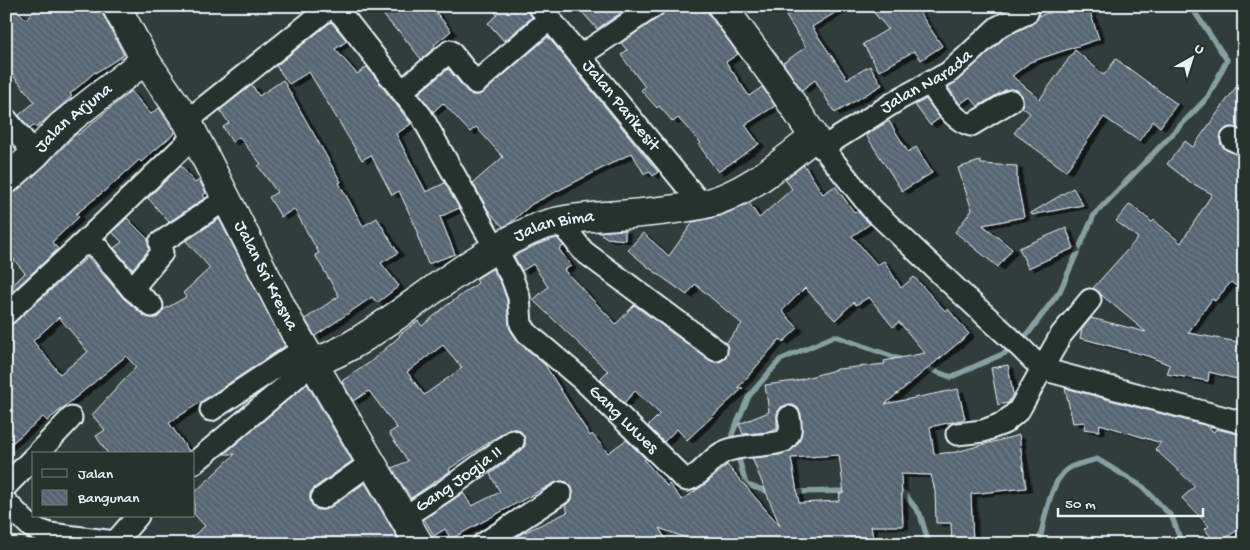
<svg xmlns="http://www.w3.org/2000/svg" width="1250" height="550" font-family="'Gochi Hand',sans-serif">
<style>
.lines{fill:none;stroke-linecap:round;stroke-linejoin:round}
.stream{stroke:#86a0a2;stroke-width:5.5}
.building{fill:url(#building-back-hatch);stroke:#e8f1f8;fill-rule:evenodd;filter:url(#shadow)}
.street-casing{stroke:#e8f1f8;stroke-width:25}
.secondary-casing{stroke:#e8f1f8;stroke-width:31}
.street{stroke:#26332d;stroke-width:21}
.secondary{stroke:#26332d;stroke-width:28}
.labels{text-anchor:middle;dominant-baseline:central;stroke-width:4;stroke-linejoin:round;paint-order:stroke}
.street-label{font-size:18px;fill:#e8f1f8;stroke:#26332d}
</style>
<defs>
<pattern id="building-back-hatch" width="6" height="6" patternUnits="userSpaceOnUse" patternTransform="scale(1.25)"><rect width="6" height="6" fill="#576572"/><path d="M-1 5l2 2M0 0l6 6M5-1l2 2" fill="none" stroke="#6f7c87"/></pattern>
<filter id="shadow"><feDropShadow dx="5.5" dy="3" stdDeviation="0" flood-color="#0009"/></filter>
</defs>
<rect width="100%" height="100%" fill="#303d3b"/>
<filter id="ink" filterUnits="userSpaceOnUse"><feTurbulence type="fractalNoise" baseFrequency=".02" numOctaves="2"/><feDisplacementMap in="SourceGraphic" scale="10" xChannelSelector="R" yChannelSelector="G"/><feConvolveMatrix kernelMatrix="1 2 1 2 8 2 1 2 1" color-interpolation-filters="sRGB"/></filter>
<g filter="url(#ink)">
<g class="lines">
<!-- stream -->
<path class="stream" d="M1021,343L1060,291L1094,215L1208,97L1227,60L1194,11L1189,6
M921,366L951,377L1014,349
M735,443L732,434L749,396L780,360L835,336L905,361
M737,452L746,485L771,492
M791,492L851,491
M896,492L904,493L920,514L929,544
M1039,544C1044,523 1050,477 1071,467C1079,463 1089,462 1097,459L1143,487L1172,517L1182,544"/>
</g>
<!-- building -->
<path class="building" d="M40,6H100L102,13L124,55L95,73V72L70,94L72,96L36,128L34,125L30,129L19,115L35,102L6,67V15L14,7L26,19Z
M376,6H431L451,31L434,45L436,47L421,59L398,30L397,31Z
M491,6H527L532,17L504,41L488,23L497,15Z
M577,6H631L597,29Z
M666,6H707L709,15L738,54L726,62L749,96L762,87L775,106L745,125L759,144L718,172L699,145L701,143L678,118L673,122L659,106L657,108L641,90L645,87L621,55L627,50L621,43L661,16L665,12Z
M802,6H846L812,27L847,79L870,66L882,85L835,113L815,80L802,90L783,63L806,47L786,16Z
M868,6H915L942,46L921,60L914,51L879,71L863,44L888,29Z
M1069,6H1088L1099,39L1030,62L1012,76L1040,99L1075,50L1104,75L1116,59L1177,104L1160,127L1153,121L1139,141L1104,117L1066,171L1014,133L1030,113L1022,107L1023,100L1022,95L1017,90L1011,89L1005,90L978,106L970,97L960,104L948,87L956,82L1005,37L1032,24L1039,16Z
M331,22L347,41L335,49L357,74L367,67L411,124L396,134L426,192L445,183L459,208L440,217L455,254L428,264L417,235L419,234L399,191L392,195L371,155L362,160L309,72L289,84L276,66Z
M548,37L658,172L653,176L649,171L644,174L632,153L532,204L509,224L503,227L488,210L473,183L503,157L476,127L470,132L443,103L433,112L419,93L448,69L467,91L472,95H479L484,92Z
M1244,76V131L1232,127L1226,128L1221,133L1220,139L1221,145L1226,150L1244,157V292L1231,282L1215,301L1212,299L1188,333L1244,343V381L1209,372L1208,381L1167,374L1170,365L1148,356L1080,338L1082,329L1091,318L1146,332L1093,288L1138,238L1116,221L1130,204L1152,222L1154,220L1181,243L1212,194L1190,182L1167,164L1185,141L1193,147Z
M283,80L341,182L339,183L363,226L377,218L398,253L381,263L399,286L377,303L372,297L315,336L305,319L339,296L315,255L319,253L294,209L281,217L269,197L277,192L258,166L261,164L239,137L232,142L223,127L229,123L220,110L252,85L259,96Z
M131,91L151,114L159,108L175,133L141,162L139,160L114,183L76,214L79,217L52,242L58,249L15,289L12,286L25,273L6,250V195L16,192L46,165L70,140L77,133L78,135Z
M926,99L940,118L930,125L915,105Z
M889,121L908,152L916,147L932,173L902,191L866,135Z
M980,161L981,164L1017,166V181L1024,217L983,225L1012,249L998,267L955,232L972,210L958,168Z
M804,165L823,194L835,186L854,212L857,211L870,224L852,236L877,265L884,261L901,288L914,277L945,311L948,309L969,334L885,404L958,389L965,419L930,427L934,454L956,452L1019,435L1026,488L971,494L973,544H952L951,523H936L935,491L931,475L901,474L903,526H871L874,544H702L659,528L669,544H506L521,534L568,512L565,506L572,499L573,492L572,487L567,482L561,481L554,483L451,539L445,529L434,536L424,519L463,493L472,506L500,492L490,474L521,451L525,446V439L523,434L518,429H511L506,431L449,469L450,471L411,498L392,468L408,461L389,433L397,428L369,391L353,401L342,381L369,363L400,336L399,335L418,321L422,326L446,306L478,283L476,279L492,269L501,283L507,300L509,325L511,331L519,343L545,365L590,436L592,434L608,453L626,440L646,459L644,460L667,486L669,484L682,500L707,483L727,465L780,526L752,458L780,455L793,449L799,442L802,432L801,414L798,408L793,405H786L781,407L777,413V429L769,432L743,434L739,424L769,412L765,385L795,381L838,369L885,364L884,361L925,353L899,322L893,327L869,297L856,305L854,302L835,320L805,288L782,311L798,328L783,342L780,339L738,388H743L687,440L677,429L664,442L648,426L660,414L635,391L624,403L600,379L608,371L533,300L548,287L533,264L522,271L514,256L536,245L557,238L564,246L559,249L571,266L564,270L616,324L634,305L709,360L714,362H720L726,358L728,352L726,343L742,324L695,284L687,295L648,267L628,250L643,233L669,256L693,222L721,216L749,203L759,218L792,189L785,179ZM443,345L462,368L424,395L407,372ZM839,455L844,493H840L839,501L799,503L791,458Z
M181,166L195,183L199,180L206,193L203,195L205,198L169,222L148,198Z
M1073,188L1083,205L1032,215L1031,213Z
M127,218L148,239L149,250L132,269L114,248L122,242L112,232Z
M219,219L285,346L169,423L189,451L186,454H108L96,436L105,430L92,415L136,367L126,356L47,421L43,417L6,448V326L14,323L88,257L124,299L144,316L150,318H157L163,310L186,297L183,293L210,268L186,241ZM59,317L88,352L60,374L33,341Z
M1066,228L1074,248L1028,268L1019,248Z
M625,230V240L607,238L598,232Z
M1008,365L1013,394L1008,403L998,405L991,368Z
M307,384L352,461L314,488L310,493V499L312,505L317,510H323L329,508L365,483L401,544H183L205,526L194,514V493L235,454H224Z
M1065,388L1207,426L1214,432L1216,429L1238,434L1244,439V526L1216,544L1205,529L1209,526L1182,498L1195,486L1155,449L1161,443L1100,424L1099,431L1084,429L1085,422L1073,423Z"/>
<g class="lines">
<!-- street casing -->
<g class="street-casing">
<g id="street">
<path id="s1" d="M331,6L342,15L422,117L512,278L519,297L521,324L527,333L586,383L681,476L687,480C704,475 711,455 729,450C747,444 766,447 784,441C792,433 791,427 789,417"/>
<path id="s2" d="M539,6L702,205"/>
<path d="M580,56L654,6"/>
<path d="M929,82C941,98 951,120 971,125L1011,101"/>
<path d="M402,91L450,51L476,83L549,19"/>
<path d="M6,119L35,154"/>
<path d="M187,121L331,6"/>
<path d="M814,137L872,209L962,294L1021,348L1042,369L1244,423"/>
<path d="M1232,139L1244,145"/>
<path id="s3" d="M822,148L901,98L948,73L967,56L998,27L1027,13"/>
<path d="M559,220L583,251L716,350"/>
<path d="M80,246L194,136"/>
<path d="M132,289L162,253L160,243L226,199"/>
<path d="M6,314L80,246L90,244L98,248L132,289L152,306"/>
<path d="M211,410L305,348"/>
<path d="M957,434L983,431L1004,423L1019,410L1061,335L1090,300"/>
<path d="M37,454L71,418"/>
<path d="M194,463L312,364"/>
<path d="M6,486L34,457"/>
<path d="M322,498L372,462"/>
<path d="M6,502L31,527L50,534L115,542"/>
<path id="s4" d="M403,518L443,492L513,441"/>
<path d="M115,542L138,516"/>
<path d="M483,544L561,493"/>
</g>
</g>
<!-- secondary casing -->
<g class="secondary-casing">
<g id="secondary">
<path id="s5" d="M116,6L145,60L187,121L289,322L419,544"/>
<path id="s6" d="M6,180L35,154L61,126L145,60"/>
<path id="s7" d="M312,364C325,358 338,353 350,346C411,310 464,261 529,231C557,218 587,217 618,215C645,213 674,210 701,205C744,196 780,164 814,137L777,81L722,6"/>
</g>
</g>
<!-- street -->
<use href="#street" class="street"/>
<!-- secondary -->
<use href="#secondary" class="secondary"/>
</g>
</g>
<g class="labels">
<!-- street labels -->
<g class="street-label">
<text stroke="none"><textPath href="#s3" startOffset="124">Jalan Narada</textPath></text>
<text stroke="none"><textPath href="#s2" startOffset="129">Jalan Parikesit</textPath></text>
<text stroke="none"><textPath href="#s6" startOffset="92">Jalan Arjuna</textPath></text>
<text stroke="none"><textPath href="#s7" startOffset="281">Jalan Bima</textPath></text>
<text stroke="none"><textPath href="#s5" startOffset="309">Jalan Sri Kresna</textPath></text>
<text stroke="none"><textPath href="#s1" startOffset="516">Gang Luwes</textPath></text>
<text stroke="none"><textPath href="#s4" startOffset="68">Gang Jogja II</textPath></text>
</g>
</g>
<!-- margin -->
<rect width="1250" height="550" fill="none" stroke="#26332d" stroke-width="25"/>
<rect x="12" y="12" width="1225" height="525" fill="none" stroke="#e8f1f8" stroke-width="2" filter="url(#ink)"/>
<!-- legend -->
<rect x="32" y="452" width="162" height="65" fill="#26332d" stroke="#747f7e"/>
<rect x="42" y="469" width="25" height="8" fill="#26332d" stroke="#747f7e"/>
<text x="78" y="478" font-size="15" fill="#e8f1f8">Jalan</text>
<rect x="42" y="490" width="25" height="15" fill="url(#building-back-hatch)" stroke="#747f7e"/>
<text x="78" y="502" font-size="15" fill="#e8f1f8">Bangunan</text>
<!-- north arrow -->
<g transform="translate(1192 58) rotate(39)" stroke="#26332d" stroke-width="4" paint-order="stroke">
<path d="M0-4L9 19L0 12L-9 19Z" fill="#e8f1f8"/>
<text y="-8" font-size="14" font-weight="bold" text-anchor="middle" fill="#e8f1f8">U</text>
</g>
<!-- scale -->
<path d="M1058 508v8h145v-8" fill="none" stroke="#e8f1f8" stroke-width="2.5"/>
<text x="1065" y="508" font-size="15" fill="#e8f1f8" stroke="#26332d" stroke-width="4" paint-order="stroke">50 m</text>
</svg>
